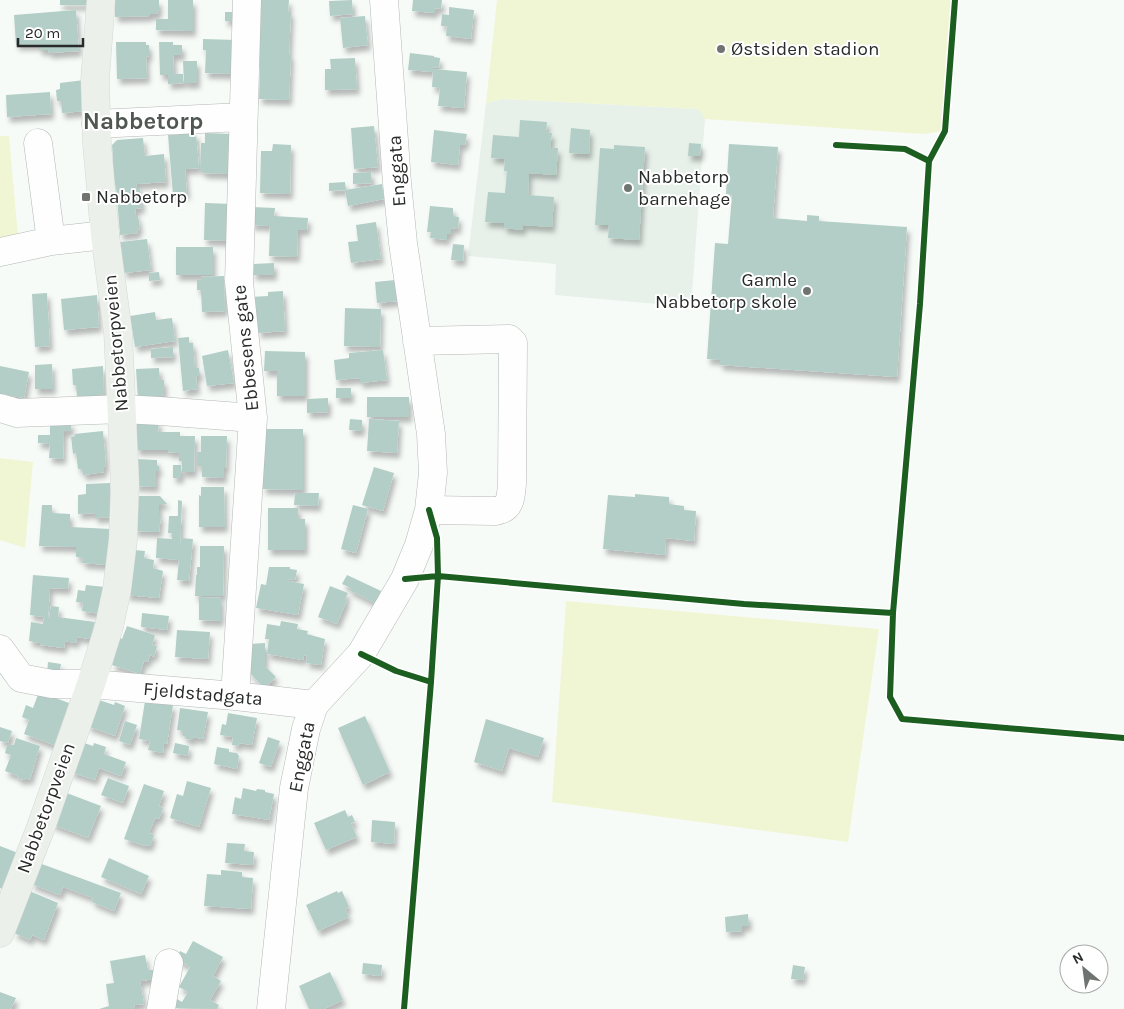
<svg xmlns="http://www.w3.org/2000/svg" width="1124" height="1009" font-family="Karla,sans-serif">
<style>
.built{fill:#e7f1ea}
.green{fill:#f0f6d4}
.building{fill:#b2cec7;filter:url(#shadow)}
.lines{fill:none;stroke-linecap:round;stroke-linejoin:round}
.minor-casing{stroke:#b4b8b5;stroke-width:29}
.major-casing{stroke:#d5d7d6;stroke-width:29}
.minor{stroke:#fefefe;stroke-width:28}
.major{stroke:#ecf0ea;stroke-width:28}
.cycleway-casing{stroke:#fff;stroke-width:9}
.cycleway{stroke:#1b5e20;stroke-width:6}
.poi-dot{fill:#707471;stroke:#fff;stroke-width:2}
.labels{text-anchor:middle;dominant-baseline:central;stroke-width:4;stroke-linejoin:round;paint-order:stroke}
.poi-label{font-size:19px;fill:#282b29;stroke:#fff;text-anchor:start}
.street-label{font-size:19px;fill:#282b29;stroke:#fff}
.district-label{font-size:24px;font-weight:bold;fill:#505652;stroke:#fff}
</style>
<defs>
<filter id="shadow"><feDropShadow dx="3" dy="5.5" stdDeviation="2.5" flood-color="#0004"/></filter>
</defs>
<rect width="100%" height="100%" fill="#f7fbf8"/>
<!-- built -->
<path class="built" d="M503,99L699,109L705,119L691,307L555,295L556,264L468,256L486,103Z"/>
<!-- green -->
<path class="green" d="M497,0H955L945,131L923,134L705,119L698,109L503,99L486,103Z
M0,136H9L18,236L0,240Z
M0,458L33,462L25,548L0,540Z
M566,601L879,629L848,842L552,802Z"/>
<!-- building -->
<path class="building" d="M60,0H90V5H60Z
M115,0H159V10L157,14H150V16L115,17Z
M168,0H193V31L156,30V19H168Z
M258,0H289L288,12H291L289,55H291L289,100L259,99L260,67H257Z
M352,0L353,14L330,16L329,1Z
M413,0H442L441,9L435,8V13L412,11Z
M449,7L474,10L471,39L446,36L447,26H441L442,14L449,15Z
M76,10L79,51L49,53L48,50H39V45H16L14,15Z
M225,12H234V21H225Z
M365,16L368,45L343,48L340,18Z
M203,39L236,40L235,74L205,73L206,50H203Z
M116,42H146V45H149V56L146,57L147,78L117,79Z
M159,42H173V45H182V55H173L174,74H183V83L168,84V75H160Z
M410,53L434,56V57L440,58L439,68L433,67V69L467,72L464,108L438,106L440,88L432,87L433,72L408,70Z
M355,58L357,89L325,90V69H331L330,59Z
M183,61H197V83H184Z
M84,80L86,111L62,113L61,101H57L56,90L60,89V83Z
M50,92L51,114L7,117L6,95Z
M520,120L547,122L546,132L552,133L550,148H558L556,175L529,173L528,195L554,197L552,227L523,225V230L504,228V223L485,222L488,192L505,193L507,171H504L505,159L491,158L493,135L519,137Z
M374,126L378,167L354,169L351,128Z
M571,128L590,130L589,154L569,153Z
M434,130L467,134L465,145H460L458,165L431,162Z
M196,133L199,168L185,169L187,194L173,195L168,135Z
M205,133L232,134L231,174L204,173V171H200L201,143H205Z
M143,138L145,156L164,154L166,182L136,184L137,188H140L142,208L135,209L136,216H138L140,229L137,230L138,233L120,235L116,185H112L110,161L113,160L112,145L117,140Z
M689,143L701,144L700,156H688Z
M273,144L291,145L290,194L260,193L261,151H272Z
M729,144L778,147L773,218L807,221V215L819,216V221L907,227L897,377L720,365V360L707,359L715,243L728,244L732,195L726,194Z
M614,145L645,147L639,240L608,238L609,225H595L600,148L614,149Z
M371,172L372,183L353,184V173Z
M345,182L346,190L329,191V183Z
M382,184L384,199L348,206L345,190Z
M205,203L232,204L230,241L204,240Z
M430,206L453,208V216L459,217L458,229L451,228V234H447V240L430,238L431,232H427Z
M252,207L275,208L274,216L308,218L307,230H298L297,257L269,256L270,226L251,225Z
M376,222L381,259L351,263L348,242L358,241L356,225Z
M147,239L151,270L124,273L120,242Z
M453,244L464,245L463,261L451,260Z
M176,247H213V275H176Z
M274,263V275H253V264Z
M159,272L160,280L149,281V273Z
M224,276L225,311L202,312L201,290H197V280H201V277Z
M395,280L397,301L377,303L375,282Z
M283,291L285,331L258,333V318H251L250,297L268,296V292Z
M47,293L50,346L35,347L32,294Z
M97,295L99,327L64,330L61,299Z
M345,308L381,309L380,347L344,346Z
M155,312L156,320L172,318L175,341L135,347L130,316Z
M189,337V343H193L195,368H199L200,376H196L197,389L183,391L178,338Z
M173,347V357L151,358V349Z
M228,350L234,383L207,386L202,356Z
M383,350L387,380L360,383V378L336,380L334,360L349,358V353Z
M265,351L305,352V396H277V371H264Z
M52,364L53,389H35V365Z
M0,366L29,372L24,398L0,394Z
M103,366L104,397L80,398V397H77L76,385H73L72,369Z
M159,368L160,380H164V395L161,396V397L138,399L136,369Z
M336,388H351V398H336Z
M367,397H409V417H367Z
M328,398V412L307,413V399Z
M350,419L362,420V431L349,430Z
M369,419L399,421L397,453L367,451Z
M137,421H159L158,432H180V436H195L194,472H182V461H179V453L168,452V450H136Z
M71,422V431H64L63,459L49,458L50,444L38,443V435H50V423Z
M264,429H303V490L263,489Z
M103,431L106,466L104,467V472L83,475L82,469H78L76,453L73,454L71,437L75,436L74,434Z
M201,436H227L226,468H224V478L202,477V468L201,466H197V452H201Z
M136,459L157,460V466H159V471H156V487L135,486Z
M173,465H181V478H173Z
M374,467L394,473L383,511L362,505Z
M110,483L111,517L95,518V513L78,514V495L86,494V484Z
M201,487H224L225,527H199V495L201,496Z
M295,493H319L318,506L294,505Z
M635,494L669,497V504L684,506V510L696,511L694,541L666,538L665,555L603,549L608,495L635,497Z
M136,496H160L167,504H159V516H161L159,532L134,531Z
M178,500L182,501L180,549L181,538L193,539L189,581L177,580L179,560L156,558L157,538L172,539V533H168L169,516H178Z
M42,505H52V513L70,514V527L111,529L108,565L82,563L83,558L76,557V547L39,546Z
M353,505L368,509L356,553L341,549Z
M268,508H298V519H305V550H268Z
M200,546H224L223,596H195L196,575H197V567H200Z
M134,550L145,551L144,558L154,560L153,568L163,571L159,598L126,595Z
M269,567H290V569L297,570L295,580L289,579L288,581L304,584L298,615L256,608L261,584L266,585Z
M33,575L69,578L68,589L50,588L48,617L49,618L51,606L59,607L58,617L95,622L90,639L77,637L76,643L65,641L64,648L40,645V643L29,641L31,622L43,624L44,617L30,615Z
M347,575L381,591L375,603L349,590L351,588L342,584Z
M86,585L105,587L101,614L82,611L83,603L76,602L78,590L85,591Z
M330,586L348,593L345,600H347L337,624L318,617Z
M199,597L221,598V621L199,620Z
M142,613L169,616L167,630L141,627Z
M281,621L298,624L297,629L308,631L307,634L325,639L321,665L306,663L307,656L304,655L303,660L267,654L269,639H265L267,624L280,626Z
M127,626L155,635L152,645L157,646L154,657L150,655L148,662L144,661L140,674L112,665L120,638L122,639Z
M177,630L210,632L208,659L175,657Z
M265,643V666L276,677L264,688L249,672V644Z
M48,662L61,664L59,675L47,674Z
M39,692L69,703L54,745L24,734L29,720L22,717L26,705L33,708Z
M96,699L114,705L115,702L125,706L115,736L87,726Z
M145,701L173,705L167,744L164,743L163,753L148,750L150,741L139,739Z
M180,708L208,712L203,739L193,737V740L185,739L186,737L183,736V731L177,730Z
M228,713L257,718L252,745L239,743L238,746L232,745L233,737L220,735L222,724L226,725Z
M365,716L390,772L363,785L338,728Z
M486,719L544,738L538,757L509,748L502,771L474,762Z
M125,721L137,725L130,745L119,741Z
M0,727L12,731L8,743L0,741Z
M268,737L280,741L271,767L259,763Z
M16,738L40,746L30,780L25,778L24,780L17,778L18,776L5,771L11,755L5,753L7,745H14Z
M81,742L93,746L94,743L106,747L104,754L126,762L121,776L99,768L95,780L70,772Z
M175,743L189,746L188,756L173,753Z
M217,747L229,749V752L237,753L239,756L237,769L214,764Z
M108,778L129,786L123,803L101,795Z
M187,781L211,788L199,827L170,818L177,794L183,796Z
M144,784L164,791L159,806L163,808L159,819L155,818L149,833L154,835L150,846L145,845V846L124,839Z
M243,788L256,791L257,789L265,790V792L274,794L269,820L232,814L235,797L241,799Z
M64,792L101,806L88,838L51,824Z
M345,810L348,817L352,815L355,822L351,823L357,837L326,850L314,823Z
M372,820L395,822L394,844L371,842Z
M227,843L245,844L244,851L254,852L253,865L225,863Z
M0,846L18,853L5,890L0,888Z
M109,858L149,876L141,894L101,877Z
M39,863L121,893L114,911L92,902L93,898L63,887L60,895L31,884Z
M221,870L242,872V877L253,878L251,909L204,906L207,874L221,875Z
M27,890L58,903L44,940L32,935L30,940L14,933Z
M337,891L338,893L342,891L349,907L345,909L349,917L318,931L306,905Z
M748,914L749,926H742V931L726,932L725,917Z
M193,941L223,957L213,976L221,981L210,1000L219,1005L217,1009L172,1008L177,999L182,1002L188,992L179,987L190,967L176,959L180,951L186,954Z
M145,955L148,970H153L155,979L140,981L144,1004L134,1005L135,1009H99L109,1006L106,984L114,983L110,961Z
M363,963L382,965L381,976L362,974Z
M793,965L805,967L803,980L791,979Z
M330,972L343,1000L324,1009H309L299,986Z
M0,992L16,998L11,1009H0Z"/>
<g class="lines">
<!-- minor casing -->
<g class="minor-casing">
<path id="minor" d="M96,124L242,117
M38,143L51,241
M0,252L51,241L105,235
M417,341L509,339L513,343L512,483C511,497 511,509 495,511L429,510
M0,408L17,413L122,409L160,411L253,418
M0,649L21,678L52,684H91L235,696L314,705
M235,696L253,418L239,282L247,0
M161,1009L169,963
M271,1009L294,788L306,729L314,705L361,654L405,579L419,545L429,510L433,473L431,434L403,243L397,183L384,0"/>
</g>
<!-- major casing -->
<g class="major-casing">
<path id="major" d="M0,933L41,827L91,684L109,627L117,589L123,540L125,483L118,332L105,235L97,144L95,80L101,0"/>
</g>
<!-- minor -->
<use href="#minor" class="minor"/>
<!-- major -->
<use href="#major" class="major"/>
<!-- cycleway casing -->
<g class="cycleway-casing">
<path id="cycleway" d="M955,0L945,131L929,161L920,304L893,613L890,697L902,719L1124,738
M836,145L905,149L929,161
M405,579L438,576L744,604L893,613
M361,654L396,671L431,682
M404,1009L431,682L438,576L437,538L429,510"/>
</g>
<!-- cycleway -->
<use href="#cycleway" class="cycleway"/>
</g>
<!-- markers -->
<g class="poi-dot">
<circle cx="721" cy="49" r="5"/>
<circle cx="628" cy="188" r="5"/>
<rect x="81" y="192" width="10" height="10" rx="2.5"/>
<circle cx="807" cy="291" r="5"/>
</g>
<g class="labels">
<!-- poi labels -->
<g class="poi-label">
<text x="731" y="49">Østsiden stadion</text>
<text x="638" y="177">Nabbetorp<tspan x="638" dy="22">barnehage</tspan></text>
<text x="96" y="197">Nabbetorp</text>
<text x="797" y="280" text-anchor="end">Gamle<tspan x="797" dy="22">Nabbetorp skole</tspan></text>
</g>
<!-- street labels -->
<g class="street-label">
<text transform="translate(397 171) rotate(-94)">Enggata</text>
<text transform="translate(116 343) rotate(-95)">Nabbetorpveien</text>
<text transform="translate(246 348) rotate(-96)">Ebbesens gate</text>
<text transform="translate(203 694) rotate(5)">Fjeldstadgata</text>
<text transform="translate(302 757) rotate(-79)">Enggata</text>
<text transform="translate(46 808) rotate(-70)">Nabbetorpveien</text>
</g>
<!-- district labels -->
<g class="district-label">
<text x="143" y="121">Nabbetorp</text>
</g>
</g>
<!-- north arrow -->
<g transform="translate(1084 969) rotate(331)"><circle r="24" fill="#ffffff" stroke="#a9aaa9"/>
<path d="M0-4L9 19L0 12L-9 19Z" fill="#707471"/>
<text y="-8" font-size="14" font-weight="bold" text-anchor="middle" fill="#282b29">N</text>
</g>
<!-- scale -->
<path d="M18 38v8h65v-8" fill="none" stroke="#282b29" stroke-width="2.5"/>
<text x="25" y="38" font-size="15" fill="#282b29" stroke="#ffffff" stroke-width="4" paint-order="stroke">20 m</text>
</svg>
